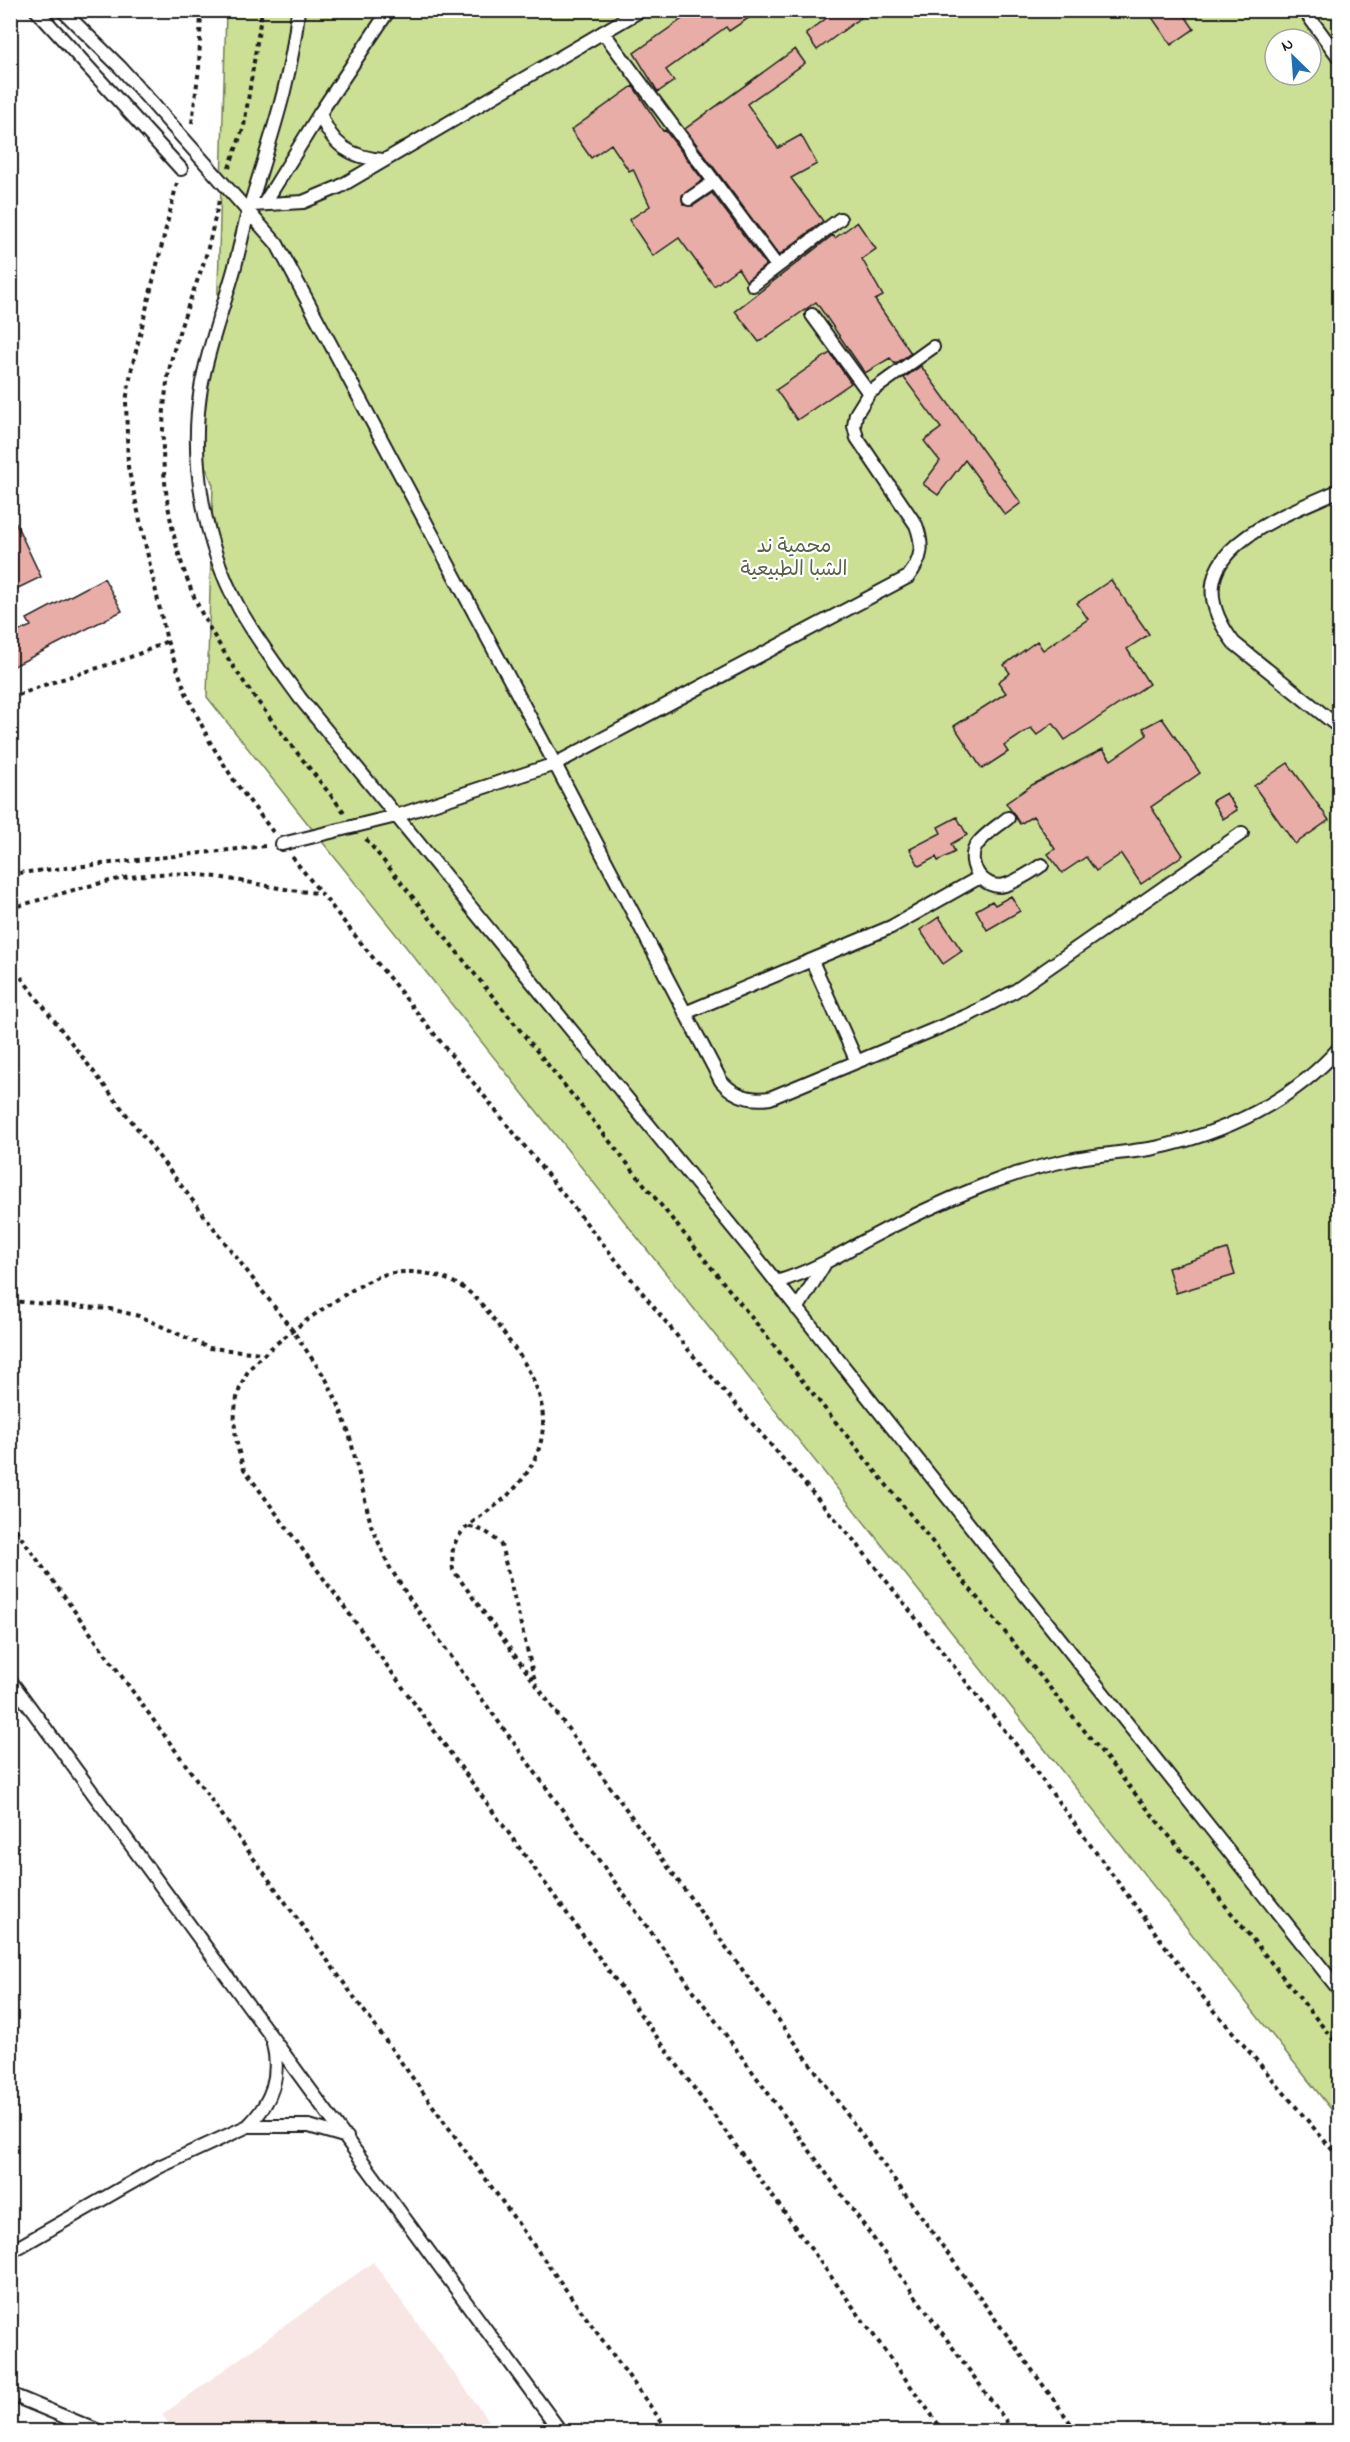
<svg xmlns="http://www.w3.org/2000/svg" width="1350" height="2442" font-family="'Indie Flower','Playpen Sans Arabic',sans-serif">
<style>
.built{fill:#f8e6e5}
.green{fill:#cbe095;stroke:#747e58;stroke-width:1.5;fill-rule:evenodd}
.building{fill:#e8ada7;stroke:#1c1c1c;stroke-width:1.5}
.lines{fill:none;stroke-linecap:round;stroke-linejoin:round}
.lane-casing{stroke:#1c1c1c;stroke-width:16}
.path{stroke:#1c1c1c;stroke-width:4;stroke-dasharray:4.5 4.5;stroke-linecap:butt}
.lane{stroke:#fff;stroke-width:12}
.labels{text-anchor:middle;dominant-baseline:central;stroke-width:4.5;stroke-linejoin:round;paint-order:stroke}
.park-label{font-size:20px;fill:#596146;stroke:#fff}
</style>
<rect width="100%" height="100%" fill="#fff"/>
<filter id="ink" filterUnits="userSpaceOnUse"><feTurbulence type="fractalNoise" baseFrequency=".0167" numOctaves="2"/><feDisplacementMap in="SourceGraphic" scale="12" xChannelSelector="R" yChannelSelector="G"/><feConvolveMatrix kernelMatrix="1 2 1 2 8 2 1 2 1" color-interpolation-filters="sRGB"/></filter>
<g filter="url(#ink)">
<!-- built -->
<path class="built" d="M373,2262L496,2431H175L162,2415Z"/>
<!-- green -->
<path class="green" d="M226,11H1339V2119L207,697L213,485L198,449L217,323ZM1275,39H1311V75H1275Z"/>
<!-- building -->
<path class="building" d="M695,10H761L729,31L726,27L666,70L674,81L658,92L634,53Z
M837,10H871L817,50L806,34Z
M1147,10H1181L1194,29L1171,45Z
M795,49L805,63L747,104L778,148L801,135L817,164L791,178L823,221L779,255L685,129Z
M633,86L663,131L665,130L703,180L682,195L683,204L693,206L712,193L766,265L746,281L738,268L714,286L679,238L653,256L629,220L650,206L633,169L629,171L611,144L591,158L571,130Z
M857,222L876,249L862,259L883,296L875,300L911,353L895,364L890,358L865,373L816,302L759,342L735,311L833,235L835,238Z
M830,353L851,383L797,420L776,390Z
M921,366L1021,503L1005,515L965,460L938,495L923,484L940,461L924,441L941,428L904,378Z
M10,511L41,577L10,592Z
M104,578L122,611L10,668V635L31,626L27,619Z
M1111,580L1149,634L1127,649L1149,684L1065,740L1053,723L1037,735L1031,728L1004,746L1008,752L982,769L954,726L1006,693L998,682L1010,673L1004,665L1037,641L1043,650L1088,619L1077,603Z
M1162,718L1200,773L1151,807L1183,855L1141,884L1121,854L1096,871L1086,857L1062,873L1048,854L1055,849L1033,816L1020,824L1006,803L1032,785L1103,749L1111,760L1147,735L1143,728Z
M1288,763L1329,820L1295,844L1254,786Z
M1226,793L1237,810L1223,819L1212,801Z
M957,817L967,835L951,844L955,852L938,861L936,857L919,866L910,849L941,833L938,827Z
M1011,896L1020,911L987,930L976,910L992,901L995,905Z
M939,917L962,951L943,964L920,930Z
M1227,1249L1235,1275L1176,1293L1168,1268Z"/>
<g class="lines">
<!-- lane casing -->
<g class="lane-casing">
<path id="lane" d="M36,10L181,169
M62,10L121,68L277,244L555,764L721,1081C734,1096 750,1101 770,1098L969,1015L1015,991L1242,833
M298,10C292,81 268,145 248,213C243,231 239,251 234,270C223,309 208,347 201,388C189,460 204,544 239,608C257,640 279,669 300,698L751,1250L1340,1991
M1304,10L1340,59
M603,32L777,266
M320,113C331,145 351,158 384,160
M689,199L714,182
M264,204L320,113L389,10
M251,205L303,202L339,187L641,10
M753,285L840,219
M812,315L869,393
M1340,490C1276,519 1166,554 1234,643L1340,728
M1008,818C998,826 983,835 976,846C965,864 984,891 1005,885C1018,881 1031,872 1042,865
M282,844L396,816L555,764L908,577C922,559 924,546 916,525L857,438L854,426L856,414L869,393L933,347
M812,961L857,1062
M685,1013L891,927L980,877
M776,1282C808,1273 834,1258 862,1242C901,1221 941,1202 982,1186C1010,1175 1040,1166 1069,1160C1097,1154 1127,1153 1155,1148C1225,1133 1293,1101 1340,1047
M797,1309L824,1265
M10,1680L561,2432
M248,2126C272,2102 281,2076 273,2043
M10,2252L159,2167L248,2126H309L347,2137
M10,2394L101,2432"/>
</g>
<!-- path -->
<path class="path" d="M192,123L199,68L201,10
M229,168L244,126L262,10
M177,183L132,367L126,401L128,467L167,641L186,693L210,742L235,782L273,832
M219,201C214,221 210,242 204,262C190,302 173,341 167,383C155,462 169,555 208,625C243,689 299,754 344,812
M10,699C61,675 117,667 167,641
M366,839L1340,2048
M292,857L690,1352L857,1544L1017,1746L1203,1997L1340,2159
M10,874L266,846
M10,908C68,893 126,870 186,874C231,876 274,890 319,893
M10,963L293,1331L326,1379L339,1406L349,1433L371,1525L389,1566L413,1604L1014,2432
M10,1301L110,1309L139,1316L209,1348L261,1353
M10,1522L669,2432
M469,1527C484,1529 491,1534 501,1545L536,1685
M944,2432L244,1469C233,1437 229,1404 247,1373C261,1349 360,1279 387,1274C413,1269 439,1273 462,1287C484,1301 499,1328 515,1349C553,1401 555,1452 505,1498C491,1511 467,1522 457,1539C451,1549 452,1559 453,1570L1077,2432"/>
<!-- lane -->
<use href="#lane" class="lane"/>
</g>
</g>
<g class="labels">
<!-- park labels -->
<g class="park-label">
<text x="794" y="547">محمية ند<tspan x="794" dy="23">الشبا الطبيعية</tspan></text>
</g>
</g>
<!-- margin -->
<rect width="1350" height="2442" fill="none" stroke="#fff" stroke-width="36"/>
<rect x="18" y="18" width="1314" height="2406" fill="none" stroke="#1c1c1c" stroke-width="2" filter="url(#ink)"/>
<!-- north arrow -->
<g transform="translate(1293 57) rotate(335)"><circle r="28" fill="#ffffff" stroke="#a4a4a4" stroke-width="1.5"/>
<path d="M0-4.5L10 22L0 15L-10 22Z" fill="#1f6fb2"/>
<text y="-9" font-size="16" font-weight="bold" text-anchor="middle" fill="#1c1c1c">N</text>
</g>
</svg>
